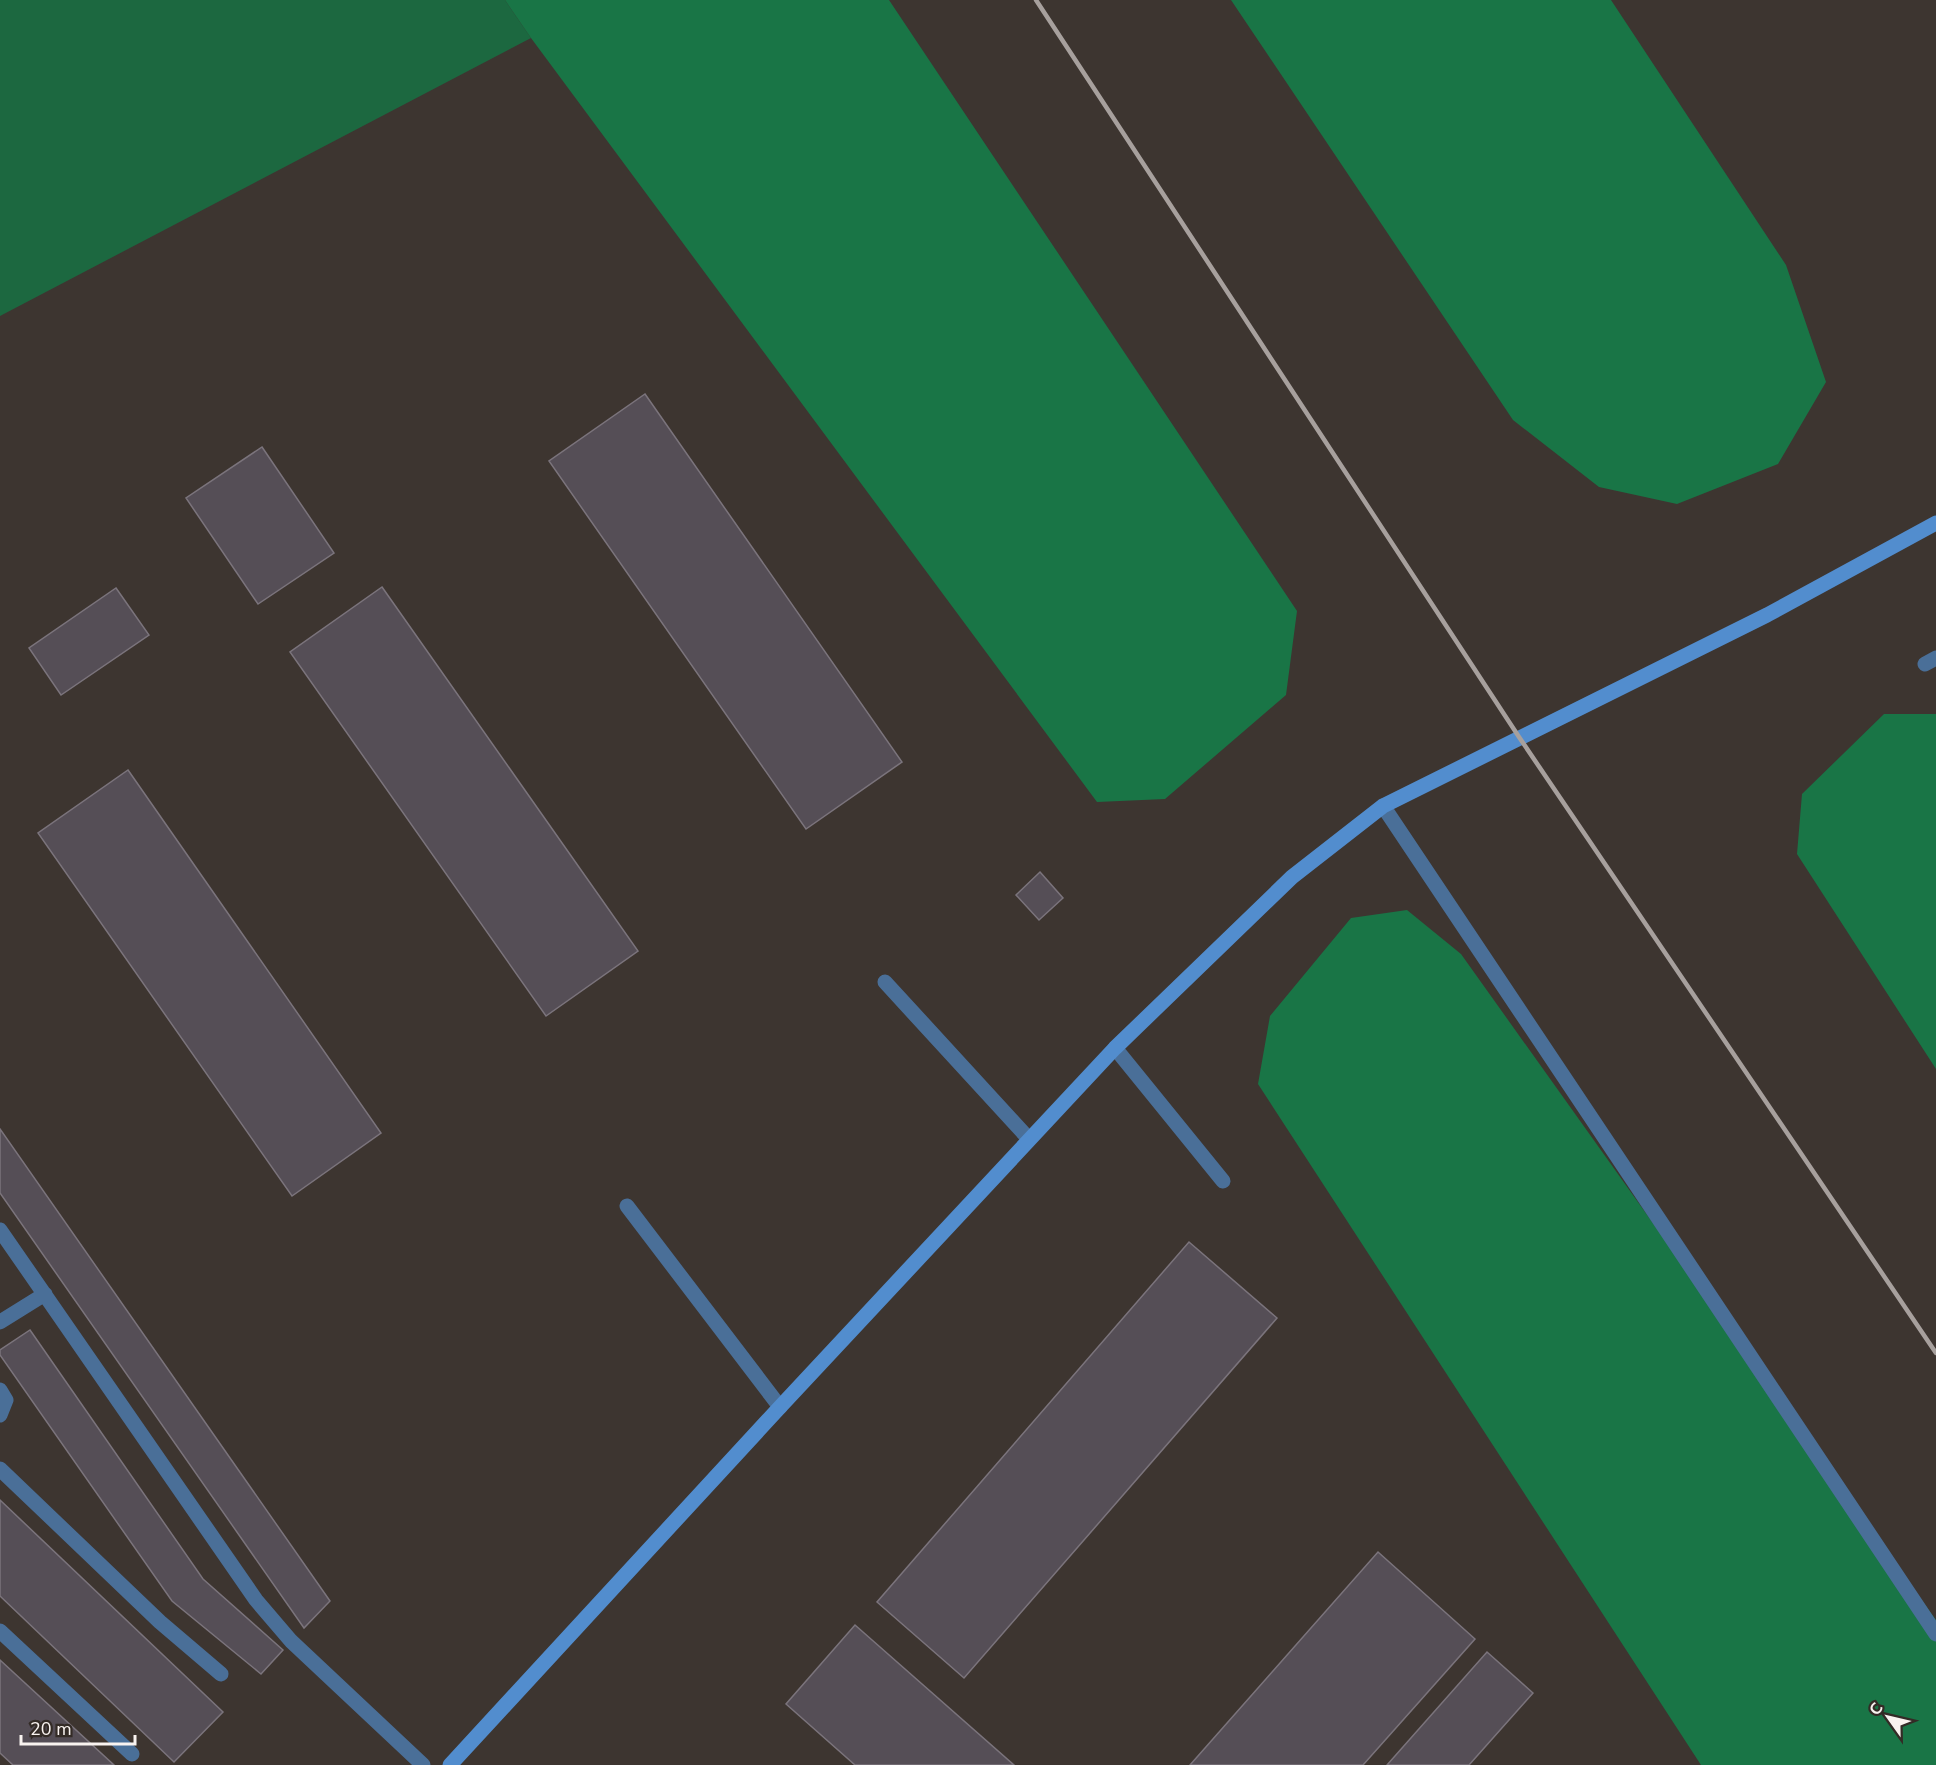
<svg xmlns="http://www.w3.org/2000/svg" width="1936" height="1765" font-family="'Nunito Sans',sans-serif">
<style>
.green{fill:#1c6840}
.forest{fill:#197546}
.building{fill:#554e56;stroke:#7b747c;stroke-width:1.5}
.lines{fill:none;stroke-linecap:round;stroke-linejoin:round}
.lane{stroke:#4a6f98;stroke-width:15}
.street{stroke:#4a6f98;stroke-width:15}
.secondary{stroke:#528dce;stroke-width:15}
.rail{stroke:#a7a09d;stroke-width:4.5}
</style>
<rect width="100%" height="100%" fill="#3d3530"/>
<!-- green -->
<path class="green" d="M0,0H505L531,38L0,316Z"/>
<!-- forest -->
<path class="forest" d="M505,0H889L1297,611L1286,695L1165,799L1097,802L531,38Z
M1231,0H1611L1786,265L1826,382L1778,464L1677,504L1599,487L1513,420Z
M1884,714H1936V1069L1797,854L1802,794Z
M1407,910L1461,954L1936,1620V1765H1701L1258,1084L1270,1016L1351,918Z"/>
<!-- building -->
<path class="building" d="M645,394L902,762L806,829L549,461Z
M262,447L334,553L258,604L186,498Z
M382,587L638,951L546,1016L290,652Z
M116,588L149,635L61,695L29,648Z
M128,770L381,1133L292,1196L38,833Z
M1040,872L1063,898L1039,920L1016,895Z
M0,1129L330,1601L304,1628L0,1193Z
M1189,1242L1277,1318L964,1678L877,1602Z
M30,1330L203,1579L283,1650L261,1674L172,1601L0,1355V1350Z
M0,1500L223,1712L174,1762L0,1596Z
M1378,1552L1475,1639L1363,1765H1190Z
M855,1625L1014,1765H855L786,1704Z
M1487,1652L1533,1693L1469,1765H1387Z
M0,1660L114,1765H13L0,1753Z"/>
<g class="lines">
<!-- lane -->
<path class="lane" d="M1925,664L1936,658
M885,982L1029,1139
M1115,1048L1223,1181
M627,1206L780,1407
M0,1230L256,1600L291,1641L423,1765
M0,1322L45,1294
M0,1390L6,1400L0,1415
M0,1469L160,1622L221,1674
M0,1631L132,1754"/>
<!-- street -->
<path class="street" d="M1383,806L1936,1634"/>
<!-- secondary -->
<path class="secondary" d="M450,1765L780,1407L1115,1048L1292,877L1383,806L1767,615L1936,523"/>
<!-- rail -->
<path class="rail" d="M1036,0L1519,737L1936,1353"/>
</g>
<!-- north arrow -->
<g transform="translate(1888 1717) rotate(304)" stroke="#332b26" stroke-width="4.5" paint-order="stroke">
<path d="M0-4.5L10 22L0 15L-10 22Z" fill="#f9f3f0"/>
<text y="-9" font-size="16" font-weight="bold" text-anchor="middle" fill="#f9f3f0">С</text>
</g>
<!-- scale -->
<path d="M21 1735v9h114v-9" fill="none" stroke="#f9f3f0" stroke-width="3"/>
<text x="30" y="1735" font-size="18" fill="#f9f3f0" stroke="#332b26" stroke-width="4.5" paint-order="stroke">20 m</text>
</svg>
